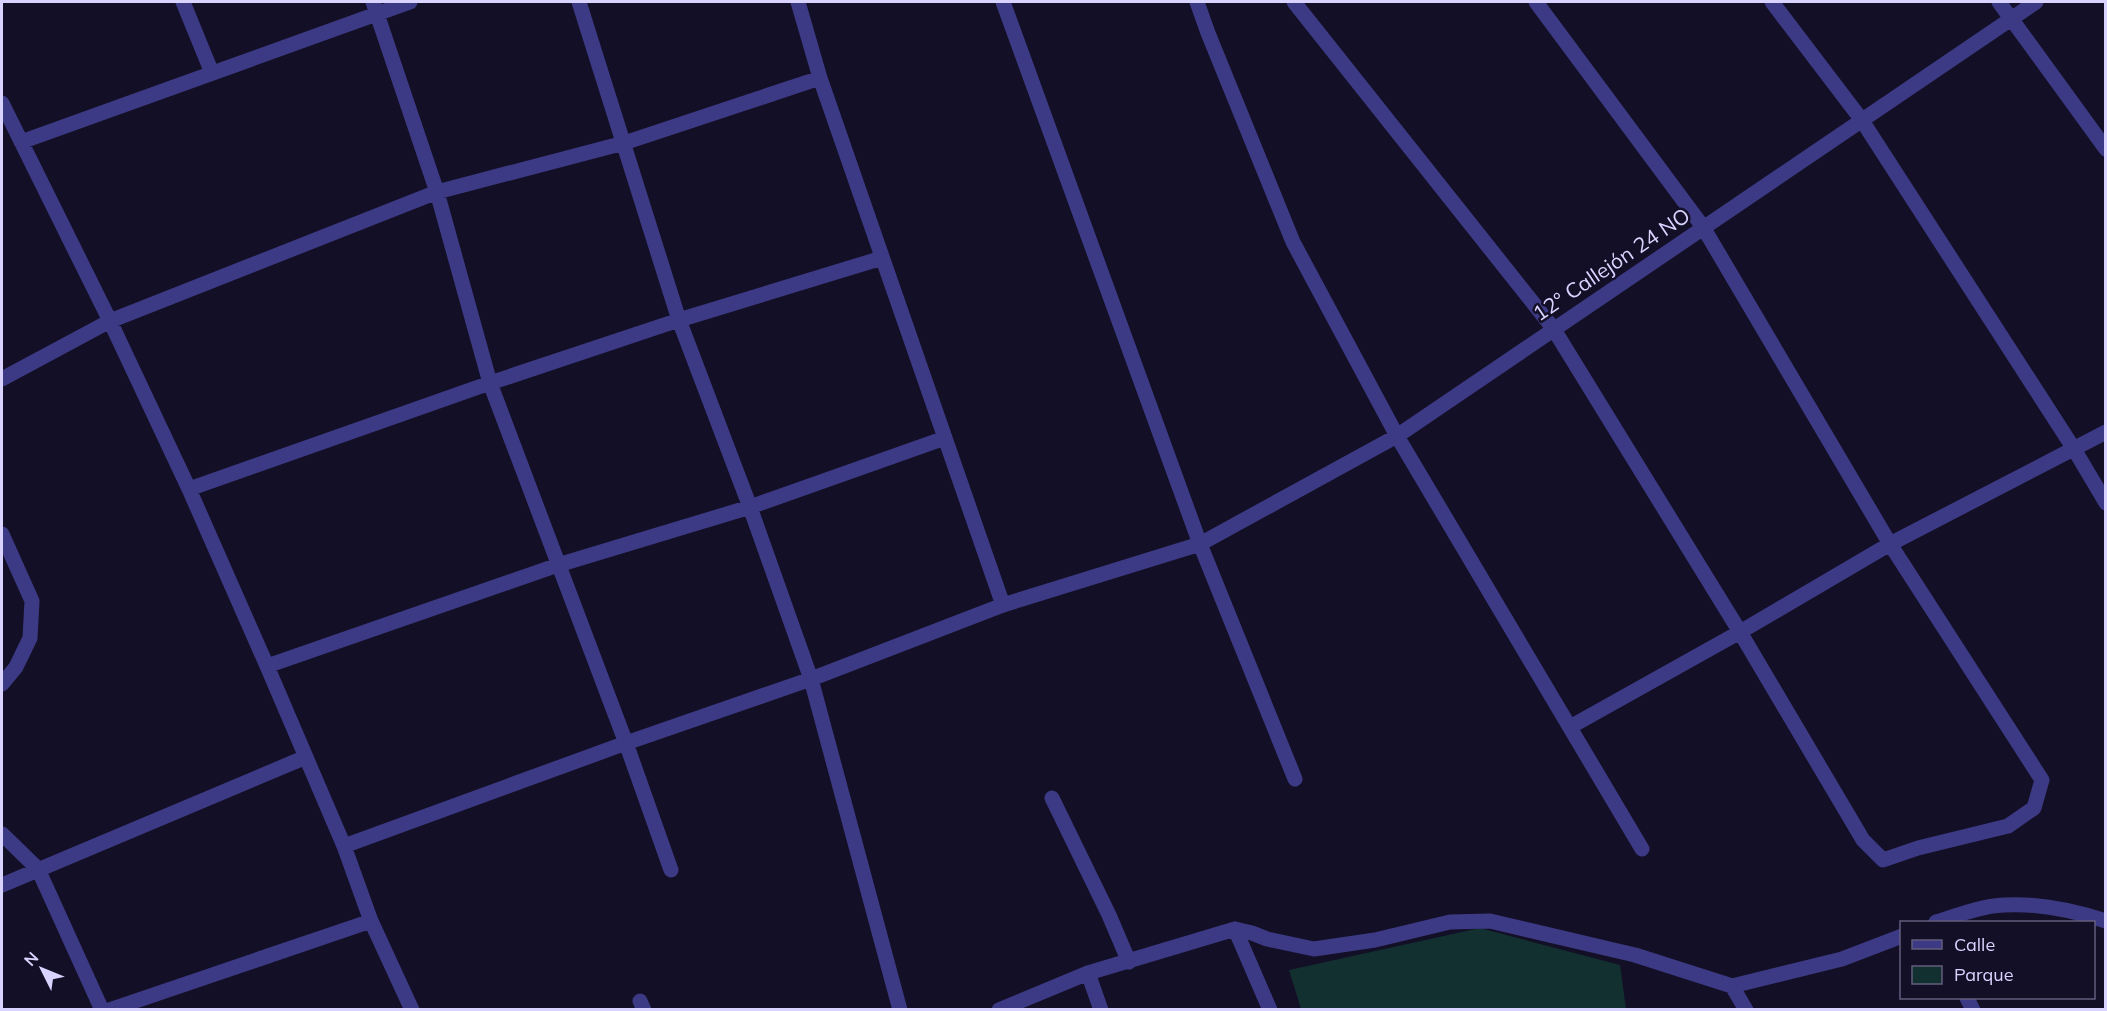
<svg xmlns="http://www.w3.org/2000/svg" width="2107" height="1011" font-family="Mulish,sans-serif">
<style>
.green{fill:#12302f}
.lines{fill:none;stroke-linecap:round;stroke-linejoin:round}
.street{stroke:#3d3a85;stroke-width:15}
.labels{text-anchor:middle;dominant-baseline:central;stroke-width:5;stroke-linejoin:round;paint-order:stroke}
.street-label{font-size:21px;fill:#d9d4ff;stroke:#130f26}
</style>
<rect width="100%" height="100%" fill="#130f26"/>
<!-- green -->
<path class="green" d="M1480,928L1620,965L1626,1009H1301L1289,970Z"/>
<g class="lines">
<!-- street -->
<path class="street" d="M183,2L212,73
M373,2L437,192L490,383L626,743L671,870
M579,2L679,320L750,507L811,679L900,1010
M798,2L820,78L1003,605
M1197,2L1208,33L1293,242L1397,436L1642,849
M1294,2L1553,328L1740,632L1863,840L1883,860L1918,848L2008,826L2034,808L2042,780L1890,544L1703,227L1536,2
M1772,2L1861,119L2074,449L2106,503
M1999,2L2106,149
M2,103L110,321L189,489L267,666L344,846L371,921L109,1010
M21,142L410,2
M2,379L110,321L437,192L624,143L820,78
M189,489L490,383L679,320L882,258
M2,534L32,601L30,638L16,667L2,684
M267,666L558,565L750,507L945,438
M1570,727L1740,632L1890,544L2106,432
M1295,779L1200,544L1397,436L2036,2
M1052,798L1109,915L1129,962
M2,834L38,869L102,1010
M344,846L626,743L811,679L1003,605L1200,544L1003,2
M2,885L306,757
M371,921L412,1010
M1936,922C1958,915 1981,906 2004,905C2036,903 2075,911 2106,921
M1235,929L1270,1010
M1088,973L1101,1010
M1732,986L1746,1010
M1967,998L1973,1010
M640,1001L644,1010
M999,1010L1088,973L1235,929L1252,933L1267,939L1314,949L1375,940L1450,922L1490,921L1635,955L1732,986L1842,959L1902,936"/>
</g>
<g class="labels">
<!-- street labels -->
<g class="street-label">
<text transform="translate(1611 264) rotate(-34)">12° Callejón 24 NO</text>
</g>
</g>
<!-- border -->
<rect width="2107" height="1011" fill="none" stroke="#d9d4ff" stroke-width="6"/>
<!-- legend -->
<rect x="1900" y="921" width="195" height="78" fill="#130f26" stroke="#625e7d" stroke-width="1.5"/>
<rect x="1912" y="940" width="30" height="9" fill="#3d3a85" stroke="#625e7d" stroke-width="1.5"/>
<text x="1954" y="951" font-size="18" fill="#d9d4ff">Calle</text>
<rect x="1912" y="966" width="30" height="18" fill="#12302f" stroke="#625e7d" stroke-width="1.5"/>
<text x="1954" y="981" font-size="18" fill="#d9d4ff">Parque</text>
<!-- north arrow -->
<g transform="translate(42 969) rotate(313)" stroke="#130f26" stroke-width="4.5" paint-order="stroke">
<path d="M0-4.5L10 22L0 15L-10 22Z" fill="#d9d4ff"/>
<text y="-9" font-size="16" font-weight="bold" text-anchor="middle" fill="#d9d4ff">N</text>
</g>
</svg>
